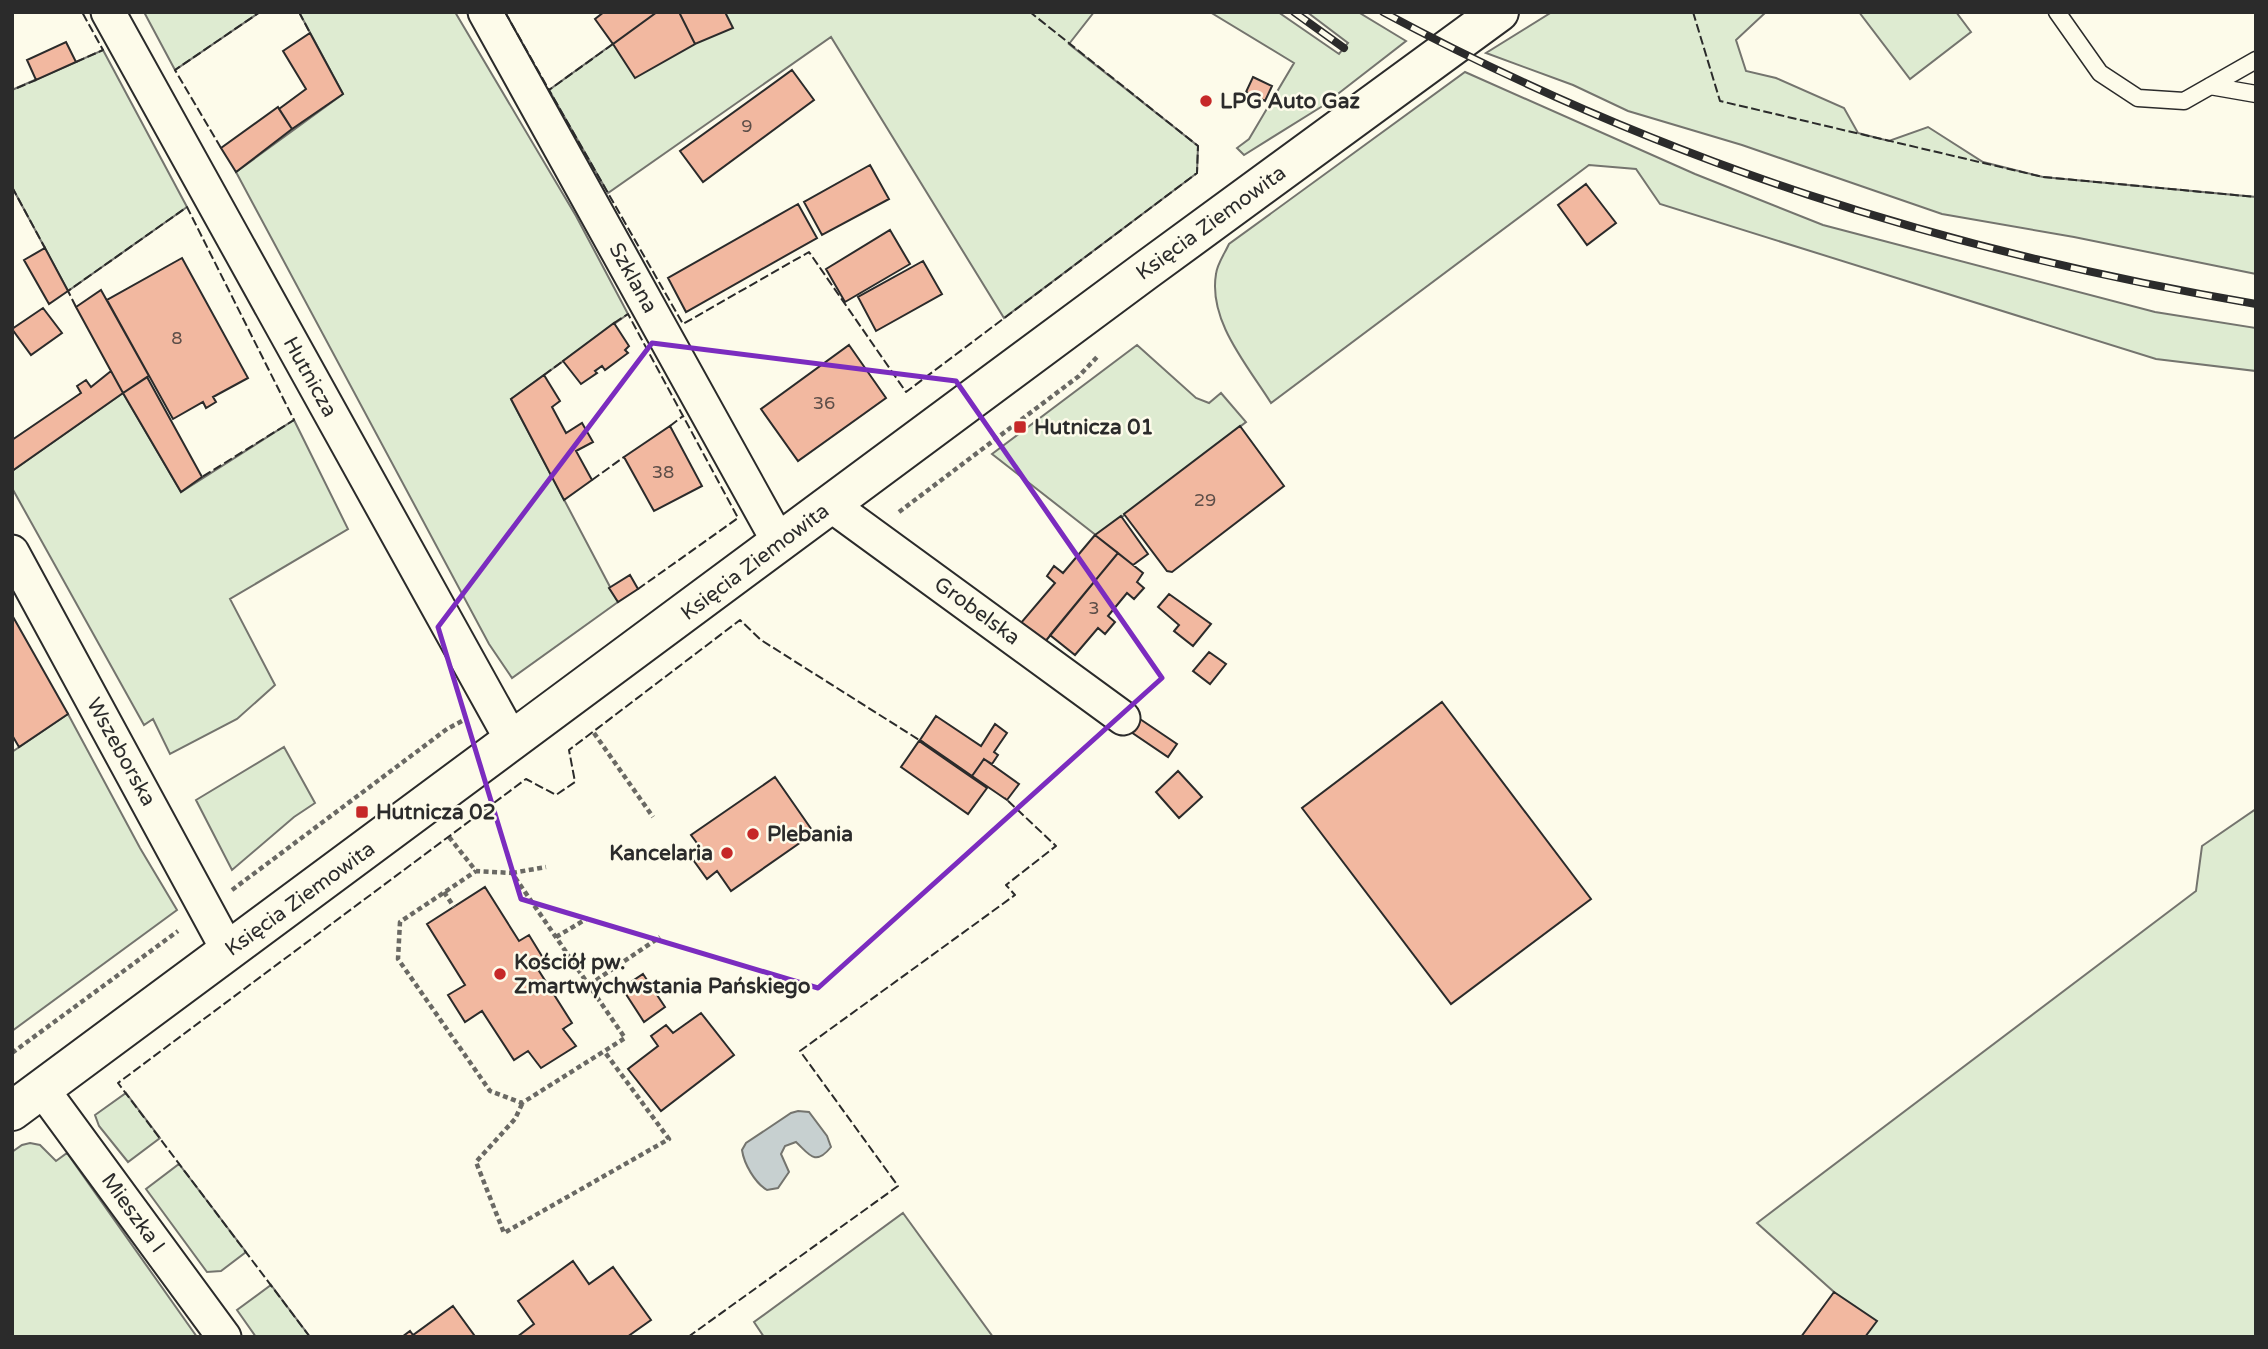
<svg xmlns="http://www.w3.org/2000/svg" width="2268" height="1349" font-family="'Varela Round',sans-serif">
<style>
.green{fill:#deebd1;stroke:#74746e;stroke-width:2}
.water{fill:#c7d0d0;stroke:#74746e;stroke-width:2}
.building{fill:#f2b8a0;stroke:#2b2b2b;stroke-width:2}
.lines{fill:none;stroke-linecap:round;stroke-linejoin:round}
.service-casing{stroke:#2b2b2b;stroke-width:19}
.minor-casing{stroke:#2b2b2b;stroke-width:37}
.tertiary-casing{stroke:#2b2b2b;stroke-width:42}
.path{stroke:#6a6964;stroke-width:4.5;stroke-dasharray:5 3.5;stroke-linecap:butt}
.service{stroke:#fdfbea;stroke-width:16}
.minor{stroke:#fdfbea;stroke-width:33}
.tertiary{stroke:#fdfbea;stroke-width:38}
.rail-casing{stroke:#2b2b2b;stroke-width:8}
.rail{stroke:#fdfbea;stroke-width:5;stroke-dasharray:16;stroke-linecap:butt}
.fence{stroke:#2b2b2b;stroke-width:2;stroke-dasharray:9 3.5;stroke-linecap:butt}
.marked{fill:none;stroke:#7b2cbf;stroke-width:5;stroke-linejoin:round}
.poi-dot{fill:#c62828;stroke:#fdfbea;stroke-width:2.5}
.labels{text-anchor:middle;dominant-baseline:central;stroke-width:5;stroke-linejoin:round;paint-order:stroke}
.number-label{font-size:18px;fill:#5d4e48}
.poi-label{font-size:21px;font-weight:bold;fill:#2b2b2b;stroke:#fdfbea;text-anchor:start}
.street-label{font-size:21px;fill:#2b2b2b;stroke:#fdfbea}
</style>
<rect width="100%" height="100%" fill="#fdfbea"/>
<!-- green -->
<path class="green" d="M144,12H260L175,70Z
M299,12H455L576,216L628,314L511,399L618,602L512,678L489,644L236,172L343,94Z
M657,12H1094L1069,44L1198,146L1197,173L1004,318L831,37L608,193L549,90Z
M1210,12H1278L1339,54L1348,43L1307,12H1358L1406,41L1321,107L1244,155L1237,148L1249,139L1294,63Z
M1552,12H1766L1736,40L1746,71L1776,78L1844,108L1858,133L1889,141L1928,127L1983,162L2043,177L2256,197V274L2074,237L1942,214L1742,145L1628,111L1573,85L1486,53Z
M1859,12H1956L1971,32L1910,79Z
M103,50L187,207L68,291L12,187V90Z
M1465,72L1695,174L1823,225L2155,312L2256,328V371L2156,359L1660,204L1636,169L1589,165L1271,403C1248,366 1208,321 1216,274C1217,264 1225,253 1229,244Z
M1137,345L1196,398L1209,403L1221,393L1246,422L1097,536L992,454Z
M123,393L181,492L294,420L348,529L230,599L275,685L237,719L170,754L153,719L144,725L12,488V471Z
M68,714L140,848L177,910L12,1031V752Z
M284,747L315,803L294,817L232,870L196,800Z
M2256,809V1337H1865L1834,1292L1757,1223L2196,891L2202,846Z
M126,1093L160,1138L128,1162L99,1126L95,1115Z
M30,1143L40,1145L56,1161L67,1153L197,1337H12V1152L22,1145Z
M179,1164L246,1252L221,1271L207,1272L146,1189Z
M903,1213L993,1337H764L754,1322Z
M271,1285L310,1337H256L237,1310Z"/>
<!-- water -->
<path class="water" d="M798,1111L809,1112L827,1136L831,1147C815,1167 809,1154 796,1142L785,1146L781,1154L789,1172L778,1188L767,1190C755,1183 744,1164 742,1150L746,1143L791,1113Z"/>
<!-- building -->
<path class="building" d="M604,12H657L613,44L595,19Z
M657,12H679L695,44L635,78L613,44Z
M679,12H725L733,28L695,44Z
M310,33L343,94L292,129L279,109L306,89L283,51Z
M66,42L76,62L36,80L27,60Z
M792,70L814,100L703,182L680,151Z
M1253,77L1272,86L1265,101L1246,92Z
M278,107L292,129L236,172L221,148Z
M870,165L889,199L822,235L804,202Z
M1586,184L1616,223L1587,245L1558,205Z
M798,204L817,238L686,312L668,278Z
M890,230L910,264L845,302L826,269Z
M45,248L68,291L49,304L24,260Z
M182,258L248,378L213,397L216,402L206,408L203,402L173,419L107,300Z
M923,261L942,294L876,331L858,297Z
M101,290L149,376L123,393L76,307Z
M43,308L62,333L31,355L12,329Z
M614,323L629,346L625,350L628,353L605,370L602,366L595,371L597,373L581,384L563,361Z
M849,345L886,398L798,461L761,409Z
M111,371L123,393L12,471V440L81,393L77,386L86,380L91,387Z
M544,375L560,401L552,407L566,433L582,423L593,442L576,451L592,480L564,500L511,399Z
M147,377L202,477L181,492L123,393Z
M670,426L702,486L654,511L624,457Z
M1240,426L1284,486L1172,572L1167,571L1124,514Z
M1121,516L1148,554L1133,565L1095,535Z
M1095,535L1118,553L1044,643L1020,624L1055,583L1047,576L1054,566L1063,573Z
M1118,553L1143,573L1137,582L1144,588L1134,599L1127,593L1108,616L1115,622L1105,634L1098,628L1075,655L1050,635Z
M630,575L638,589L618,602L609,588Z
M1169,594L1211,624L1193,646L1174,631L1179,625L1158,607Z
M12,615L68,714L19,747L12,735Z
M1209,652L1226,664L1210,684L1193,671Z
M1442,702L1591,899L1451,1004L1302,808Z
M936,716L981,746L995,724L1007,733L994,752L998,755L992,764L984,759L972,776L920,740Z
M1137,717L1177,744L1168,757L1128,730Z
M919,741L987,788L968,814L901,767Z
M984,759L1019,784L1007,800L972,776Z
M1178,771L1202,797L1179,818L1156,792Z
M775,777L814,833L731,891L717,871L707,879L694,861L705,854L691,835Z
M485,887L519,941L529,935L543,958L534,963L572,1023L563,1029L576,1046L541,1068L528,1051L514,1060L482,1011L465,1022L448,995L465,985L427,924Z
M643,974L665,1007L644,1022L622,988Z
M701,1013L734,1055L661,1111L628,1069L658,1046L651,1036L666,1025L673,1033Z
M573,1261L589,1284L613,1267L651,1320L627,1337H517L534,1324L518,1301Z
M1834,1292L1877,1321L1865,1337H1801Z
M453,1306L474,1335L472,1337H402L410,1331L413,1335Z"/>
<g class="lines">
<!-- service casing -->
<g class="service-casing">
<path id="service" d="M2057,12L2100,73L2138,98L2184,101L2256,60
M2210,86L2256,94"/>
</g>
<!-- minor casing -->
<g class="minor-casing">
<path id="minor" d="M108,12L513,742
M485,12L780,544
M831,505L1123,718
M12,552L229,952
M42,1089L224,1337"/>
</g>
<!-- tertiary casing -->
<g class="tertiary-casing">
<path id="tertiary" d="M12,1111L1145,271L1499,12"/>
</g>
<!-- path -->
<path class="path" d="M899,512L1079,376L1098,356
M594,733L653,817
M449,837L476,871L512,873L625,1038L522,1103L490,1091L398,959L400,922L476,871
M512,873L546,867
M232,890L447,729L462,721
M444,892L454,907
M556,937L588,918
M589,985L660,937
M12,1053L178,931
M522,1104L515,1119L476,1162L504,1233L669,1139L604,1051"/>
<!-- service -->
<use href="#service" class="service"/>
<!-- minor -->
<use href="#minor" class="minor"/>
<!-- tertiary -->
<use href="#tertiary" class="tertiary"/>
<!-- rail casing -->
<g class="rail-casing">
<path id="rail" d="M1294,12L1344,48
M1383,12C1662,162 1944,251 2256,304"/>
</g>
<!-- rail -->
<use href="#rail" class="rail"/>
<!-- fence -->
<path class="fence" d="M299,12L310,33
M505,12L549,90
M1693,12L1720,101L2043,177L2256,197
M613,44L549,90L683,324L809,252L906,392L1197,173L1198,146L1030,12
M76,62L103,50L82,12
M17,88L36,80
M221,148L175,70L260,12
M12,187L45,248
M76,307L68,291L187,207L294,420L202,477
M614,323L628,314L738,518L638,589
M544,375L563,361
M670,426L683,416
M592,480L624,457
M310,1337L118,1083L526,779L556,795L575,782L569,750L740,620L761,640L924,743
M688,1337L898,1186L800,1051L1015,895L1006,885L1056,846L1005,798"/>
</g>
<!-- marked area -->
<path class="marked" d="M652,343L956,381L1162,678L818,988L521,899L438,627Z"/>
<!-- markers -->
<g class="poi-dot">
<circle cx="1206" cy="101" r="7"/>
<rect x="1013" y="420" width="14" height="14" rx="3.5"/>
<rect x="355" y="805" width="14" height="14" rx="3.5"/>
<circle cx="753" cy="834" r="7"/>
<circle cx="727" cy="853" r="7"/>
<circle cx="500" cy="974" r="7"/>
</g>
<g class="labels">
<!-- number labels -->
<g class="number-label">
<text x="747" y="126">9</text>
<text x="177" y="338">8</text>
<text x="824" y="403">36</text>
<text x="663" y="472">38</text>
<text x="1205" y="500">29</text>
<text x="1094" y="608">3</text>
</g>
<!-- poi labels -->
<g class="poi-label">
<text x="1220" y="101">LPG Auto Gaz</text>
<text x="1034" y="427">Hutnicza 01</text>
<text x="376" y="812">Hutnicza 02</text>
<text x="767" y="834">Plebania</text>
<text x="713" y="853" text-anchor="end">Kancelaria</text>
<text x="514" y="962">Kościół pw.<tspan x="514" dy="24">Zmartwychwstania Pańskiego</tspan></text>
</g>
<!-- street labels -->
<g class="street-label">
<text transform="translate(1211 223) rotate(-36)">Księcia Ziemowita</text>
<text transform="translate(633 278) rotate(61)">Szklana</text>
<text transform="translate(310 377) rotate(61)">Hutnicza</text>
<text transform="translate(755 562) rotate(-37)">Księcia Ziemowita</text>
<text transform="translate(977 611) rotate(36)">Grobelska</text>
<text transform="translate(121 752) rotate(61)">Wszeborska</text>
<text transform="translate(300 899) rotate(-36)">Księcia Ziemowita</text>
<text transform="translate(133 1213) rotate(54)">Mieszka I</text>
</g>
</g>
<!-- border -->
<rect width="2268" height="1349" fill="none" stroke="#2b2b2b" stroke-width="28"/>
</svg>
